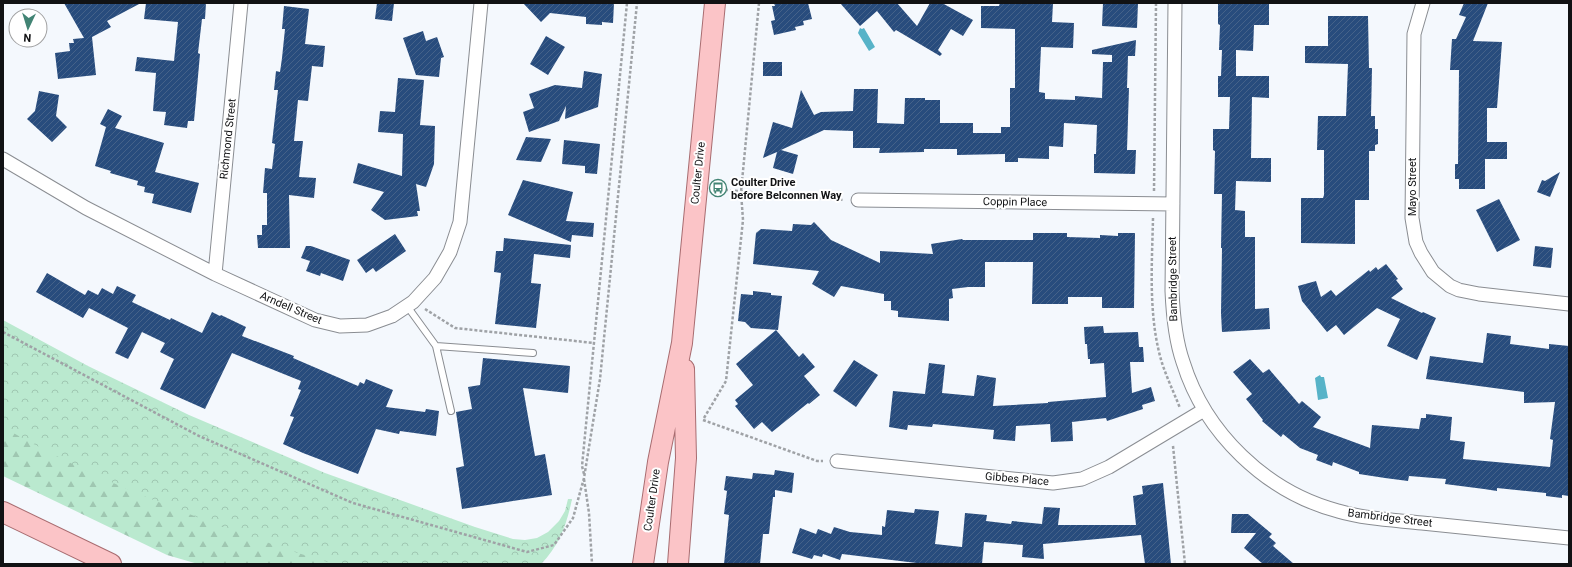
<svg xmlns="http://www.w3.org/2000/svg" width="1572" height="567" font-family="Roboto,sans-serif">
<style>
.forest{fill:url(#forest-firs)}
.park{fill:url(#park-crowns)}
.water{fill:#57b3c8}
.building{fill:url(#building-hatch)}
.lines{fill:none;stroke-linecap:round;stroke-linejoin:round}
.service-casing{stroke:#8a8d92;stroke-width:8}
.minor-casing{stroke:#8a8d92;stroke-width:15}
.primary-casing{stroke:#a86c70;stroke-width:22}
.path{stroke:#9fa2a6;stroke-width:2.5;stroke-dasharray:3 2;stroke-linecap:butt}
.service{stroke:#fff;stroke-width:6}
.minor{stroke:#fff;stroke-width:13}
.primary{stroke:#fbc4c7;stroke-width:20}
.labels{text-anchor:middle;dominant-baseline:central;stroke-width:4;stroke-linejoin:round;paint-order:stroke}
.street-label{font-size:11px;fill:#111214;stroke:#fff}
.poi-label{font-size:11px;font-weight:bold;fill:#111214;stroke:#fff;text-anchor:start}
</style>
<defs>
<pattern id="forest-firs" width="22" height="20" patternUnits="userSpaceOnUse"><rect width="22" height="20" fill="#bae9cf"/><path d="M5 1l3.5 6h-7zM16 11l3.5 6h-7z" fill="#9fc7b1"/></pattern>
<pattern id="park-crowns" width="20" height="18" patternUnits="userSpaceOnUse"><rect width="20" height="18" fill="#bae9cf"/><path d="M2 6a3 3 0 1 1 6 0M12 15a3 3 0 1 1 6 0" fill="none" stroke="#9fc7b1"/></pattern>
<pattern id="building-hatch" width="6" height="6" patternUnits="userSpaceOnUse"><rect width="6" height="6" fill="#284c7d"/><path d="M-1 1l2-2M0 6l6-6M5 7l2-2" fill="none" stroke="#456289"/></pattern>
</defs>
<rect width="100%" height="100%" fill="#f4f8fd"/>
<!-- forest -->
<path class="forest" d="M3,351L482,564H198L167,555L3,476Z"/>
<!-- park -->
<path class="park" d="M3,320L88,366L189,415L325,473L475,527L513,539L525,540L537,538L548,532L559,521L565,511L568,499H572C567,524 559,546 541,564H334C298,554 263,541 227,528C151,501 73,468 3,427Z"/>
<!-- water -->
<path class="water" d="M860,28L862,29L864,28L875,47L869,51L858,33Z
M1320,375L1321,377H1324L1328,398L1318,400L1315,378Z"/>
<!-- building -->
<path class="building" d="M64,3H141L107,21L111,27L92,37L96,75L58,79L55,53L70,51L69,43H74L73,39L84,38Z
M146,3H206L205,19H202L198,53L200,54L194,121H188L187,128L164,125L166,112L153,111L156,73L135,71L137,57L174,61L178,22L144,19Z
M377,3H394L392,21L375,19Z
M523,3H614L613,23L602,22V25L586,24V17L550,13L541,22Z
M774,3H808L812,19L803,21L804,25L795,27L796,30L774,35L771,21L775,20L772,6H775Z
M840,3H897L917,26L930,3H942L973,20L963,36L951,29L938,50L942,54L940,56L896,30L894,32L877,11L860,26Z
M1000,3H1053L1052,22L1074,23L1073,48L1041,47L1039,92L1045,93V99L1075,100V96L1102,98L1103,62H1112V55L1092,54V50L1136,40L1135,56H1128L1127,88H1129L1127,150H1136L1135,174L1094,173V154H1096L1097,125L1064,123L1063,147L1049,146V159L1018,158V162H1005V154L957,155V149H924V152L879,153L880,148H853V131L824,130L781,150L798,155L793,174L773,168L777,152L763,158L773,122L792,128L801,90L814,115L821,112L853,111L854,89H878L877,123L904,124L905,98H925V100H940V123H973V133H1001V127H1010V88H1015V29L981,28V6H999Z
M1103,3H1138L1137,28L1102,26Z
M1464,3H1488L1473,41L1502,42L1497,108H1487V142H1507V159H1485V189H1459V179H1455V164H1458L1459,70H1450L1452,39H1456L1466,17L1459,15Z
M1218,4H1269V25H1254L1253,51L1236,50V76H1269V98L1252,97L1251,158H1271V182L1236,181L1235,210L1245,211V237H1255V309L1269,308L1270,329L1222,332L1221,313L1222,248H1221L1222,194H1214L1215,151L1213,150V129H1229L1230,97H1218V76H1221L1222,50H1219L1220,25L1218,24Z
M284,6L309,9L305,44L325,46L323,67L312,66L308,101L298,100L294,141H303L299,177L316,178L314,198L289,195L290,248H258L257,235H262V225H267V193H263L265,168L272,169L275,144L272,143L278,90H274L276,71L280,72L282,58L285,29H282Z
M1328,16H1368L1369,68H1372L1371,116H1375V129H1378V144L1375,145V151H1369V200H1355V244L1301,243V198H1323L1324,195V150H1317L1318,116H1346L1348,64L1305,63V46H1328Z
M423,31L426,41L437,37L444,57L441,58L439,77L416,75L403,38Z
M546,36L565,47L548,75L530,64Z
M763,62H782V76H763Z
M584,71L602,74L598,107L565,119L566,106L559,121L529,132L523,112L534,108L529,94L555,85L582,88Z
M398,78L424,80L420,125L435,126L434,164L426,187L416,184L420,211H417L418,216L385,220L371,210L384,192L353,183L358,163L402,176L403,134L378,132L380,111L395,112Z
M39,91L59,95L56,116L67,127L52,142L27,119L35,111Z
M108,109L122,116L115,128L164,143L155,172L199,183L191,213L152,203L154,194L144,192L145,187L137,185L138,181L110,173L111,171L95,166L106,127L100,124Z
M526,137L551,139L541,162L516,160Z
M564,140L600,144L597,174L585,173V166L562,164Z
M1560,172L1550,197L1537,192L1542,180L1545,181Z
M523,180L573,192L566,221L594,223L593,237L572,235L571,242L508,215Z
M1499,199L1520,240L1497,252L1476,210Z
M814,222L831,240L880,263V251L933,254L931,244L962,239L963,240H1033V233H1067V237L1100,238V235L1118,236V233H1135L1134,308H1102V297H1068V304H1032L1033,262H985V287H968L952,289L953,298L949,299V321L898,317V311L891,310V301H884V294L841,286L834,297L812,284L819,271L753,264L756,233L761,229L792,231L793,224L811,225Z
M395,234L406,251L376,272L373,268L366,273L357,260Z
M504,238L571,245L570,258L534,254L531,283L541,284L536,328L495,324L501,273L494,272L496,251H503Z
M306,246H311L350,260L343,281L321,273L320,276L306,271L310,261L301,258Z
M1535,246L1553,248L1551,268L1533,266Z
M1386,264L1398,279L1396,280L1403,289L1391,298L1422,313L1423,312L1436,318L1417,360L1387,346L1400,319L1377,308L1344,335L1336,325L1327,332L1302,301L1298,286L1316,281L1321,297L1331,290L1336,296L1369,270L1370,272L1376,267L1378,270Z
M47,273L85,295L88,290L98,295L102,288L113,294L117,286L136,295L132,302L170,320L171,318L202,333L212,312L220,316L221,315L246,327L242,336L294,356L293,358L358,386L360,382L364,384L366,379L393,390L386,407L425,412L426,409L439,411L436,436L400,431L399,434L376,429L358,474L303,453L283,444L294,417L290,416L301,390L298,389L301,381L232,353L205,409L160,389L174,359L160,352L165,343L142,332L128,359L115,353L128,328L89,308L83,318L36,292Z
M753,291L771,293V295L782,296L778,330L751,328L745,322L738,321L741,294L753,295Z
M1103,326L1104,333L1138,332L1139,347H1143L1144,362H1130L1132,393L1151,387L1155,401L1142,405L1143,409L1107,421L1106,418L1072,422L1073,441L1051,442L1050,424L1016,426L1015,441L993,439L994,430L933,424L932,427L908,425L907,430L889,427L893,391L925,394L929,363L945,365L942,393L974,396L977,375L996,378L993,406L1048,403V402L1106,397L1104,363L1090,364V359H1088L1087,344H1085L1084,327Z
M776,330L799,357L803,353L815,367L804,376L820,395L809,404L808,403L772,432L762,422L754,429L735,406L738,404L735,400L753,385L736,364Z
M1487,333L1511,336L1510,344L1549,349V344L1569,346V496L1562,495V498L1546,496V493L1497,488V491L1484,489L1445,484L1446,479L1409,476L1408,481L1385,478L1359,474V472L1333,462L1332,466L1316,460L1318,455L1300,448L1283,434L1281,437L1262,421L1263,420L1246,399L1252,394L1233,372L1250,359L1263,373L1269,369L1299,404L1302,401L1321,417L1313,427L1370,448L1372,425L1419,429L1421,418H1426V414L1452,417L1450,440L1465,442L1463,459L1550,467L1553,440L1550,439L1555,402L1524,403V392L1426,379L1430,356L1483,363Z
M483,358L570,366L568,393L523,388L535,456L545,454L552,495L462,509L456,468L464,466L456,412L472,409L468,387L480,385Z
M854,360L878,375L856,407L833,391Z
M775,470L794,473L792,493L775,490V497H773L769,534H763L760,564H724L729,515L724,514L727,491L724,490L726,476L752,479L753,473L774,475Z
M1163,483L1171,564H1145L1141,535L1043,544L1044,559L1022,557L1023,545L984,542L982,564H925L842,554L840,560L823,554L822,557L814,555L812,559L792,553L800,528L816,534L818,529L831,534L834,527L850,532L882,535V526L885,527L887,510L914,513L915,509L939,511L935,544L962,547L965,513L987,515L986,521L1011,524L1012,521L1042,524L1044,507L1060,508L1058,525H1136L1133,496L1143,494L1142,486Z
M1232,514H1248L1272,534L1269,537L1276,543L1273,546L1294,564H1263L1244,548L1256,533H1231Z"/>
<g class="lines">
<!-- service casing -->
<g class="service-casing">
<path id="service" d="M407,306L436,346L451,411
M436,346L533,353"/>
</g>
<!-- minor casing -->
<g class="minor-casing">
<path id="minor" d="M1175,3L1172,291C1173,315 1175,339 1183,362C1205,433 1266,492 1338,511C1365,519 1394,520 1422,523C1471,528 1520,533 1569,538
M1423,3L1414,34L1412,218L1416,242L1421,253L1433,272L1450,286L1459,290L1479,294L1569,304
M3,159L86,208L215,274L315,320L340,326L367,325L392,316L413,302L435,278L450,252L460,222L481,3
M858,200L1173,204
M215,274L241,3
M837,461L1053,483L1082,479L1109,467L1204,410"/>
</g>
<!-- primary casing -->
<g class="primary-casing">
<path id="primary" d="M3,512L111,564
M643,564L658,462L682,343L715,3
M678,564L686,458L684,369"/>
</g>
<!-- path -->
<path class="path" d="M715,189L844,200
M1154,191L1156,3
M1153,218C1152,265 1148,317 1162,363C1167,378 1174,393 1180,408
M425,309L455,328L594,343
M3,332L199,436L353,503L527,552L554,545L573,518L584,478L600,379L637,3
M704,418L726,381L743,220L741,192L759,3
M703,420L817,461H823
M1173,446L1185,564
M584,474L582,466L627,3
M584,479L589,513L592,564"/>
<!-- service -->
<use href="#service" class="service"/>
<!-- minor -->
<use href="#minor" class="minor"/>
<!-- primary -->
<use href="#primary" class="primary"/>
</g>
<!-- icons -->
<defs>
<g id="bus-ring" transform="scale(0.9)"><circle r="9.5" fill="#fff" stroke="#428474" stroke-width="1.5"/><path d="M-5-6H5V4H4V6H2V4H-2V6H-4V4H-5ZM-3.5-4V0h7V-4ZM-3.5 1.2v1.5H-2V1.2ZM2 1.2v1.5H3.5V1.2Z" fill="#428474"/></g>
</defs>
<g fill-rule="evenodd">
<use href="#bus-ring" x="718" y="188"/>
</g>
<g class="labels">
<!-- street labels -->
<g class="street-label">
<text transform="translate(228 139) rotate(-84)">Richmond Street</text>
<text transform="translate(698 173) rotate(-84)">Coulter Drive</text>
<text transform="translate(1412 187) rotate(-90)">Mayo Street</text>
<text transform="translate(1015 202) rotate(1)">Coppin Place</text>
<text transform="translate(1173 279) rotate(-91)">Bambridge Street</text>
<text transform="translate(291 308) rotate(23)">Arndell Street</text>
<text transform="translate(1017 479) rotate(5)">Gibbes Place</text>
<text transform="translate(652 500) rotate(-82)">Coulter Drive</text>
<text transform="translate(1390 518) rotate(7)">Bambridge Street</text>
</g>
<!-- poi labels -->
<g class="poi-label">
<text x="731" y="182">Coulter Drive<tspan x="731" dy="13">before Belconnen Way</tspan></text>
</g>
</g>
<!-- border -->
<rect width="1572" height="567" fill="none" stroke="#111214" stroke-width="8"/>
<!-- north arrow -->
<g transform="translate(28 28) rotate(184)"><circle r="19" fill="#ffffff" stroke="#a0a0a1"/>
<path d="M0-3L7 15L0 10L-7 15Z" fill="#428474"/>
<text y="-6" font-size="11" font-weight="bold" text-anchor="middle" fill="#111214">N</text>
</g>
</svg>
